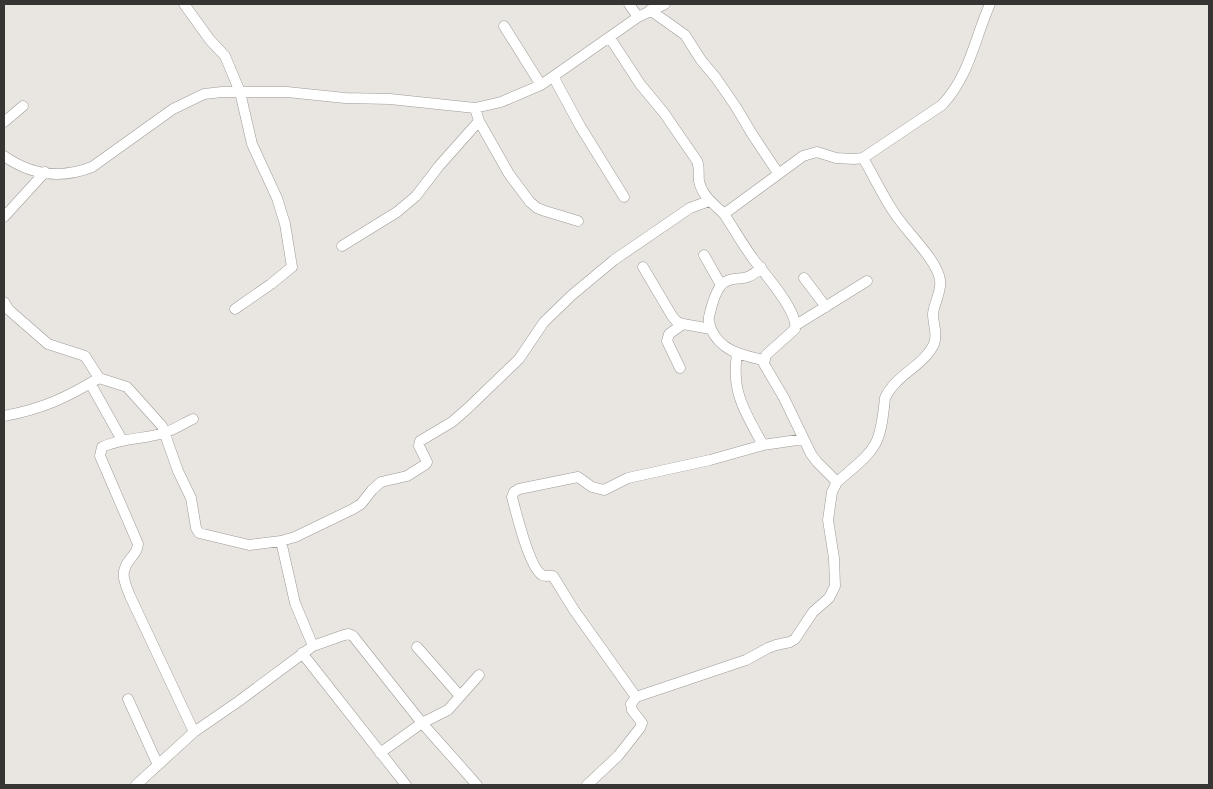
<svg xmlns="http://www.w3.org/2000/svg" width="1213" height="789" font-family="Barlow,sans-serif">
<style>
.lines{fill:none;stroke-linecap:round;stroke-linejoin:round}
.street-casing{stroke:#9d9a96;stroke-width:11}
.street{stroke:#fff;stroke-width:10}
</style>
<rect width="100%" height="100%" fill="#e9e6e2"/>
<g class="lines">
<!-- street casing -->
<g class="street-casing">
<path id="street" d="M184,4L210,40L225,56L240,92L252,144L277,198L285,224L292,267L271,284L235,309
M629,4L638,17
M650,10L685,35L701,60L716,78L736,107L752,134L778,173
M504,26L541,85
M610,38L640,84L664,113L697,161C700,168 698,174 699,181C702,196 714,204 724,214
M554,78L580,126L624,197
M479,121L509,174L530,202L537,208L545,211L578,221
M4,122L23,106
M4,156C31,175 61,179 92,167L173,109L204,94L222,92H287L345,98L390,99L475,108L501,102L541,85L638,17L665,4
M4,217L45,172
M342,246L397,212L416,196L439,166L479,121L475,108
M704,255L721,285
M643,267L672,316L677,322L683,324L711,329C721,351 741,355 763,360
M804,278L826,307
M4,302L9,310L48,344L85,356L99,378L127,387L162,426L178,471L191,498L196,528L199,533L249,545L281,541
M796,325L867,281
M711,329C710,325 708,321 709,317C711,308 716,287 725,282C738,274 745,285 761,267
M737,354C731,392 745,412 763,445
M680,368L667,341L669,334L683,324
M90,383L122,440
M4,416C42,409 66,398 99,378
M193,419C184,423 174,430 164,433C144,439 122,438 102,447L100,456L138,544C137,551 135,553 131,558C119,572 124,581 130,596L194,732
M837,482L817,462L811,454L784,398L764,364L766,355L795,329C799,312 764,273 754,260C743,245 734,229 724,214L803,156L817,152L836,158L854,159L863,158L942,105C970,75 974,40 990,4
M313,646L344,635L349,634L353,636L422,723L477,785
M417,647L460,696
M302,653L406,785
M636,697L574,610L553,576C549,575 545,577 542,575C529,567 516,512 512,497L514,492L519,489L578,477L592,487L604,490L628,478L710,460L763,445L804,439
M128,699L158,765
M380,753L422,723L448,710L479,675
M136,785L194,732L239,701L313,646L295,603L281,541L295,537L353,509L361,504L372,490L381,482L407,476L426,464L427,462L419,446L420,441L452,422L467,409L519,359L544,322L572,295L614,260L690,208L709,201
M587,785L618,756L640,728L642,723L632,710L631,704L636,697L746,660L768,648L776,645L790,642L795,639L813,612L829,598L835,586L834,558L828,520L832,492L837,482C875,449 880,450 885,398C895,375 924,366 934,344C938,333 933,325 933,314C934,303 942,291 940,280C937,259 905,231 893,211C882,194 873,175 863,158"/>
</g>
<!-- street -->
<use href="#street" class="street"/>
</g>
<!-- border -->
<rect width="1213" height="789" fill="none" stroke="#373534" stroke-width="10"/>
</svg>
